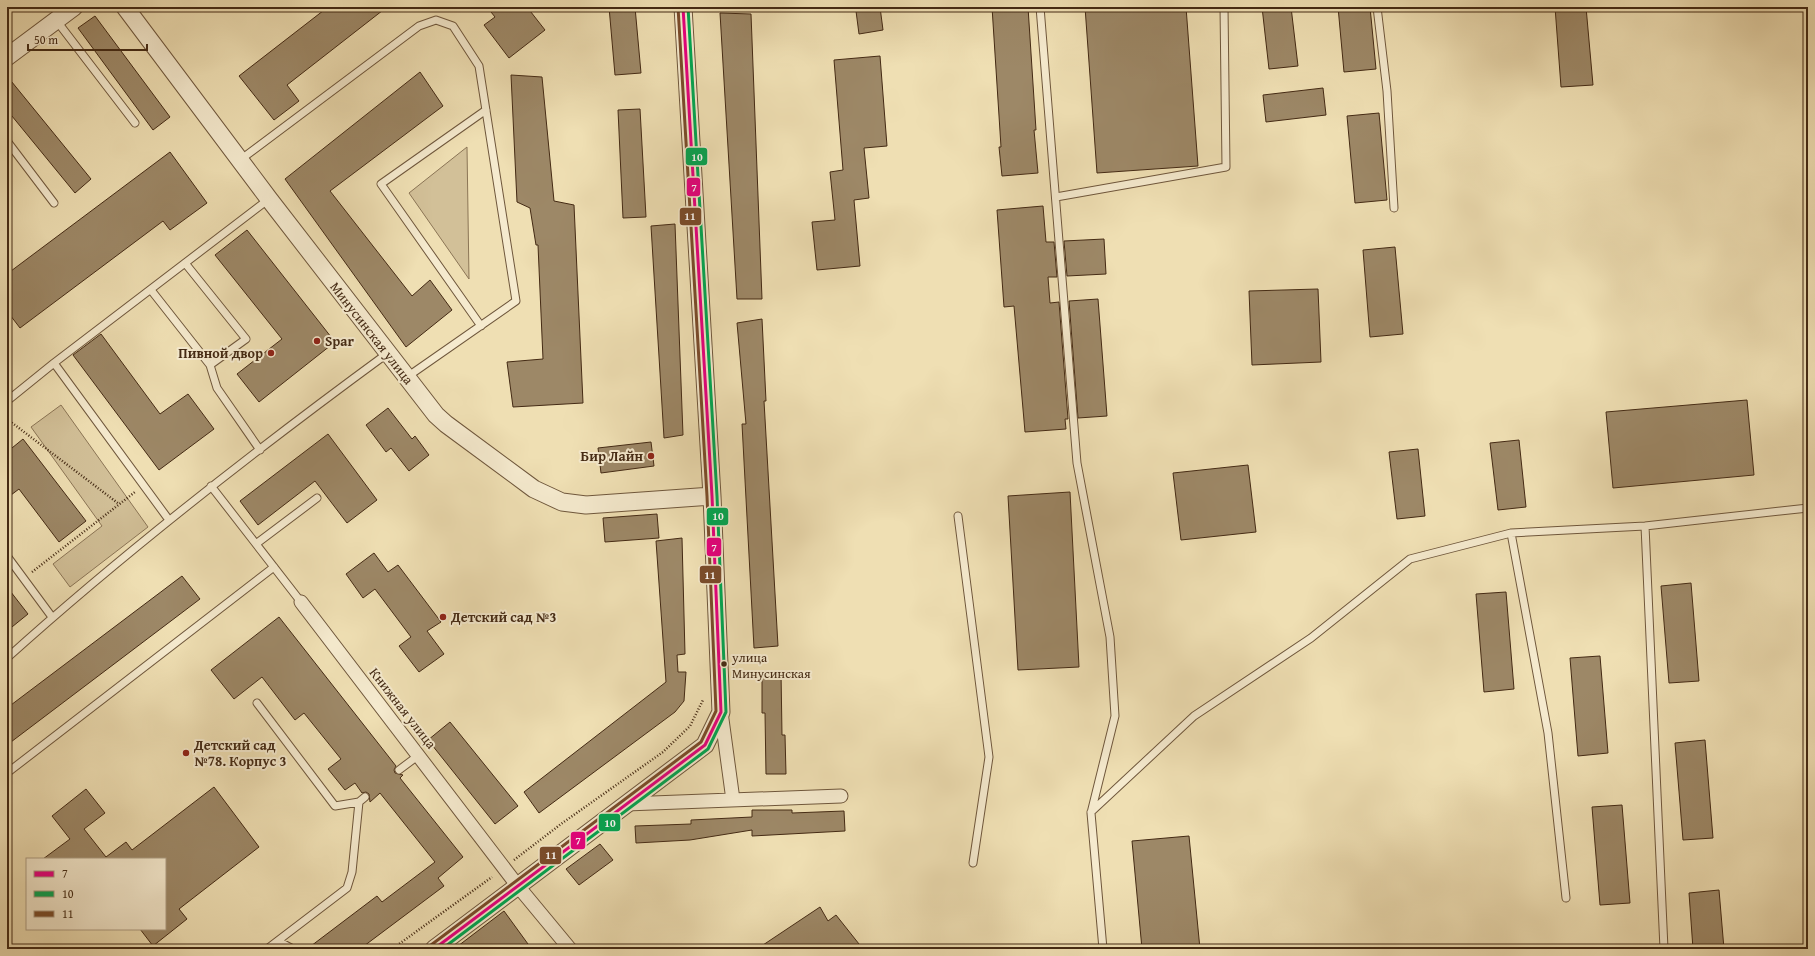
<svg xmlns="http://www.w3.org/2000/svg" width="1815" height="956" font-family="'Gentium Book Plus',serif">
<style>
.green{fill:#d2c098;stroke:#8b7556}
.building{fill:#9d8867;stroke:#442a14}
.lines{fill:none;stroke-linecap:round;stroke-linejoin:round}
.service-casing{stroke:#6f573c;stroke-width:9}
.minor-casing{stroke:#6f573c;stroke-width:15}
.tertiary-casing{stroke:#6f573c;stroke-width:19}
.path{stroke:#442a14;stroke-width:2.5;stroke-dasharray:1 2;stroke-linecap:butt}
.service{stroke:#f5eace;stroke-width:7}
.minor{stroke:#f5eace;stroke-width:13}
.tertiary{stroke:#f5eace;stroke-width:17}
.bus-1-casing{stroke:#f5eace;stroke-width:6}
.bus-2-casing{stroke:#f5eace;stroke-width:6}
.bus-3-casing{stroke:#f5eace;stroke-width:6}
.bus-1{stroke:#e5007d;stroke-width:3}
.bus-2{stroke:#00a651;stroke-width:3}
.bus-3{stroke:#7a4b2a;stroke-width:3}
.poi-dot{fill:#8f2418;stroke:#f5eace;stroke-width:1.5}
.bus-dot{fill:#442a14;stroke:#f5eace;stroke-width:1.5}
.labels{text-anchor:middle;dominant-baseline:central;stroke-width:4;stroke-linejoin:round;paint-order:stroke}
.bus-label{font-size:13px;fill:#442a14;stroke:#f5eace;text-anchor:start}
.street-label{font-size:14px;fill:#442a14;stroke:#f5eace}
.poi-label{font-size:14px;font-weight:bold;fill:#442a14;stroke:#f5eace;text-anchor:start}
.line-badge{stroke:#f5eace;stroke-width:1.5}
.badge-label{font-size:11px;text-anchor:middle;font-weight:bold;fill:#fff}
</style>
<rect width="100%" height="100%" fill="#efdfb3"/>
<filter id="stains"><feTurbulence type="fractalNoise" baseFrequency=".005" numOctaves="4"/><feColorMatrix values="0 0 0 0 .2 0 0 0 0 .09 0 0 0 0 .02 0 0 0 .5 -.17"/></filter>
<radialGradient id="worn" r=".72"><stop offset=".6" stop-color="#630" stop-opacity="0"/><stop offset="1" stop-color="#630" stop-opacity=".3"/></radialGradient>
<!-- green -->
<path class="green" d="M467,147L469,279L409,193Z
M61,405L148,527L70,587L53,564L102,526L31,427Z"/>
<!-- building -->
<path class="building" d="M328,7H387L287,85L299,101L274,120L239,76Z
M487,7H527L545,30L509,58L484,25L495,17Z
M609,7H635L641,73L615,75Z
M880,7L883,30L859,34L856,11Z
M992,7H1028L1036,130H1034L1038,173L1002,176L999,147H1001Z
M1085,7H1186L1198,166L1097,173Z
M1262,7H1291L1298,66L1269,69Z
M1338,7H1370L1376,69L1344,72Z
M1555,7H1586L1593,85L1561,87Z
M720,13L751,14L762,299H737Z
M95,16L170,117L153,130L78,28Z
M880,56L887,146L864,148L869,198L854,200L860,266L817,270L812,222L835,220L830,172L843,170L834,60Z
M420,72L443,106L330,191L412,296L430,280L452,310L406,347L285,179Z
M511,75L542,77L554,201L574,205L583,403L513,407L507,362L543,359L538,245H536L530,208L517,202Z
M7,76L91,179L75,193L7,110Z
M1323,88L1326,115L1266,122L1263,95Z
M640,109L646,217L623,218L618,110Z
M1379,113L1387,200L1355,203L1347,116Z
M170,152L207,203L170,230L163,221L20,328L7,311V274Z
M1043,206L1046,242H1054L1057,277H1048L1050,303L1059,302L1068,419H1065L1066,429L1025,432L1014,306L1004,307L997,210Z
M675,224L683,435L664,438L651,226Z
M247,230L335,342L259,402L237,374L282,339L215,255Z
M1104,239L1106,274L1067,276L1064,241Z
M1395,247L1403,334L1370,337L1363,250Z
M1318,289L1321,362L1252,365L1249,291Z
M1098,299L1107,416L1078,418L1069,301Z
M762,319L766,401H764L778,646L754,648L742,424H746L737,323Z
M101,334L160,414L188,394L214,429L159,470L73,355Z
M1747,400L1754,475L1613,488L1606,412Z
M388,408L412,439L415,436L429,455L409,471L391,448L386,452L366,425Z
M328,434L377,500L347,523L315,481L258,525L240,501Z
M23,439L86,521L59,542L19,489L7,498V452Z
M1519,440L1526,507L1498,510L1490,443Z
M651,442L654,466L601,473L598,448Z
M1418,449L1425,516L1397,519L1389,452Z
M1248,465L1256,532L1181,540L1173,473Z
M1070,492L1079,667L1018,670L1008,496Z
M657,514L659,538L605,542L603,518Z
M682,538L685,654L677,655L678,672H686L684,701L675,712L539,813L524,792L666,682L656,541Z
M374,553L388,572L398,565L441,622L427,631L444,654L419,672L399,646L411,637L375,589L363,598L346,574Z
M182,576L200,599L7,745V708Z
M1691,583L1699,681L1669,683L1661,586Z
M7,587L28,614L7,631Z
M1506,592L1514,689L1484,692L1476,594Z
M279,617L396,766L394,770L395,773L403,775L400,778L463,857L438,878L444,886L360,949H307L377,896L382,902L435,862L380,793L370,802L369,794L366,792L362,793L355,783L345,790L328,769L341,759L304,713L295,720L262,677L234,699L211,670Z
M1600,656L1608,753L1578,756L1570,658Z
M762,672H781L782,735H785L786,774H766L765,713H762Z
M450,722L518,806L495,824L428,740Z
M1705,740L1713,838L1683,840L1675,743Z
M214,787L259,847L179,909L187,919L153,946L140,929H165V859H43L70,839L52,816L86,789L105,813L84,829L106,857L126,842L132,850Z
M1622,805L1630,903L1600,905L1592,807Z
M752,810H792V813L844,811L845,831L752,836V830L690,840L636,843L635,826L691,824V820L752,817Z
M1189,836L1200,949H1142L1132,841Z
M600,844L613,860L579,885L566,869Z
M1719,890L1724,949H1693L1689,893Z
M820,907L828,921L836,915L863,949H757Z
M504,911L528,944L521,949H454Z"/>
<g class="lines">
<!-- service casing -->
<g class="service-casing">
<path id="service" d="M1040,7L1077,463L1110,637L1115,716L1091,813L1103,949
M1377,7L1387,91L1394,208
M56,20L135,123
M7,141L54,203
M240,160L419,26L436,20L453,26L479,66L516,301L407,377
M1056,197L1226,167L1224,7
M185,263L246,339L210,365
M151,290L210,365L217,388L260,450
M481,326L381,184L486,110
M54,363L269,199
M7,401L54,363L169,520
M211,486L301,602
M958,516L989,757L973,863
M1645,526L1664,949
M1511,533L1548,733L1566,898
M256,544L317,498
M7,556L52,617
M7,658C128,549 257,449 388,353
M257,703L335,806L359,802
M399,770L419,755
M7,773L274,567
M1091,812L1194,716L1311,638L1410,559L1511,533L1645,526L1808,508
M278,941L293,949
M267,949L347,888L352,872L359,802L365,797"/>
</g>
<!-- minor casing -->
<g class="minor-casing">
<path id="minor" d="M301,602L517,885L570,949
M721,712L733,800
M626,804L841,796"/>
</g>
<!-- tertiary casing -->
<g class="tertiary-casing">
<path id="tertiary" d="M125,7L269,199L436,415L446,424L534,489L562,502L586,505L712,496
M7,57L74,7
M434,949L705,745L721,712L712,496L683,7"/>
</g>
<!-- path -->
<path class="path" d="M7,419L119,504
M32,572L135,492
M514,860L561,824L663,752L690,726L703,700
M392,949L492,877"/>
<!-- service -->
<use href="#service" class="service"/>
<!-- minor -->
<use href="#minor" class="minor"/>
<!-- tertiary -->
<use href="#tertiary" class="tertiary"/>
<!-- bus-1 casing -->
<g class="bus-1-casing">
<path id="bus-1" d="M434,949L705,745L721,712L712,496L683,7"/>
</g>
<!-- bus-2 casing -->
<g class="bus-2-casing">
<path id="bus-2" d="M442,949L708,749L726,712L717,496L688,7"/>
</g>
<!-- bus-3 casing -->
<g class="bus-3-casing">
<path id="bus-3" d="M431,945L701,742L716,711L707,496L678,7"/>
</g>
<!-- bus-1 -->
<use href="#bus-1" class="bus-1"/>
<!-- bus-2 -->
<use href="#bus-2" class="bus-2"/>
<!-- bus-3 -->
<use href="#bus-3" class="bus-3"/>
</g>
<!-- markers -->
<g class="poi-dot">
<circle cx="317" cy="341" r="4"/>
<circle cx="271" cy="353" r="4"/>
<circle cx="651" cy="456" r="4"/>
<circle cx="443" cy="617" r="4"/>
<circle cx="186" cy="753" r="4"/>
</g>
<circle class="bus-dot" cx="724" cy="664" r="3.5"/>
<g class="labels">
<!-- bus labels -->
<g class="bus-label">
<text x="732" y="657">улица<tspan x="732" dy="16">Минусинская</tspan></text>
</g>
<!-- street labels -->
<g class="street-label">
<text transform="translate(372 333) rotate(52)">Минусинская улица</text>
<text transform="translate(403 708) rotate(52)">Книжная улица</text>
</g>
<!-- poi labels -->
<g class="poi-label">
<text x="325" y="341">Spar</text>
<text x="263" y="353" text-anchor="end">Пивной двор</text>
<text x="643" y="456" text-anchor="end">Бир Лайн</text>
<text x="451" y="617">Детский сад №3</text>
<text x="194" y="745">Детский сад<tspan x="194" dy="16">№78. Корпус 3</tspan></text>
</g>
</g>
<g class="line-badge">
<rect x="685" y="147" width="23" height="19" rx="4" fill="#00a651"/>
<rect x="686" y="177" width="15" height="20" rx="4" fill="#e5007d"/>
<rect x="679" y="207" width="23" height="19" rx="4" fill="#7a4b2a"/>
<rect x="706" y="507" width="23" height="19" rx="4" fill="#00a651"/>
<rect x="706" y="537" width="16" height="20" rx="4" fill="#e5007d"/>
<rect x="699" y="565" width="23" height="19" rx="4" fill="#7a4b2a"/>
<rect x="598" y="813" width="23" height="19" rx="4" fill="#00a651"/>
<rect x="570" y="831" width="16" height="19" rx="4" fill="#e5007d"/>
<rect x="539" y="846" width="23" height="19" rx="4" fill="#7a4b2a"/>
</g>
<g class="badge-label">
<text x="697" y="161">10</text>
<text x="694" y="191">7</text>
<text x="690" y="220">11</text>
<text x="718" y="520">10</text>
<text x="714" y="551">7</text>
<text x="710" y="579">11</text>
<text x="610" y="827">10</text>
<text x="578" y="844">7</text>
<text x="551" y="859">11</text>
</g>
<!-- margin -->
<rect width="1815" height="956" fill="none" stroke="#efdfb3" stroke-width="24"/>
<rect x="8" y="8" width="1799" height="940" fill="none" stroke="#442a14" stroke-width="2"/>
<rect x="12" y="12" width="1791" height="932" fill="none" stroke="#442a14"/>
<!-- legend -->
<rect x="26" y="858" width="140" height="72" fill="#f5eace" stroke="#ae9d84"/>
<rect x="34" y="871" width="20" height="6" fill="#e5007d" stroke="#ae9d84"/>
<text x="62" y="878" font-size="12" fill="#442a14">7</text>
<rect x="34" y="891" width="20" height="6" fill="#00a651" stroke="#ae9d84"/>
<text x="62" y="898" font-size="12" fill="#442a14">10</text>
<rect x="34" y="911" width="20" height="6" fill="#7a4b2a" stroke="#ae9d84"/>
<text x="62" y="918" font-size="12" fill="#442a14">11</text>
<!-- scale -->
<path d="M28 44v6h119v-6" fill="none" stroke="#442a14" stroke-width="2"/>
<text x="34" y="44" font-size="12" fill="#442a14" stroke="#f5eace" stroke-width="3" paint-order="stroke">50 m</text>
<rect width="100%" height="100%" filter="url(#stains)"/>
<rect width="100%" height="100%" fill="url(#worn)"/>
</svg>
